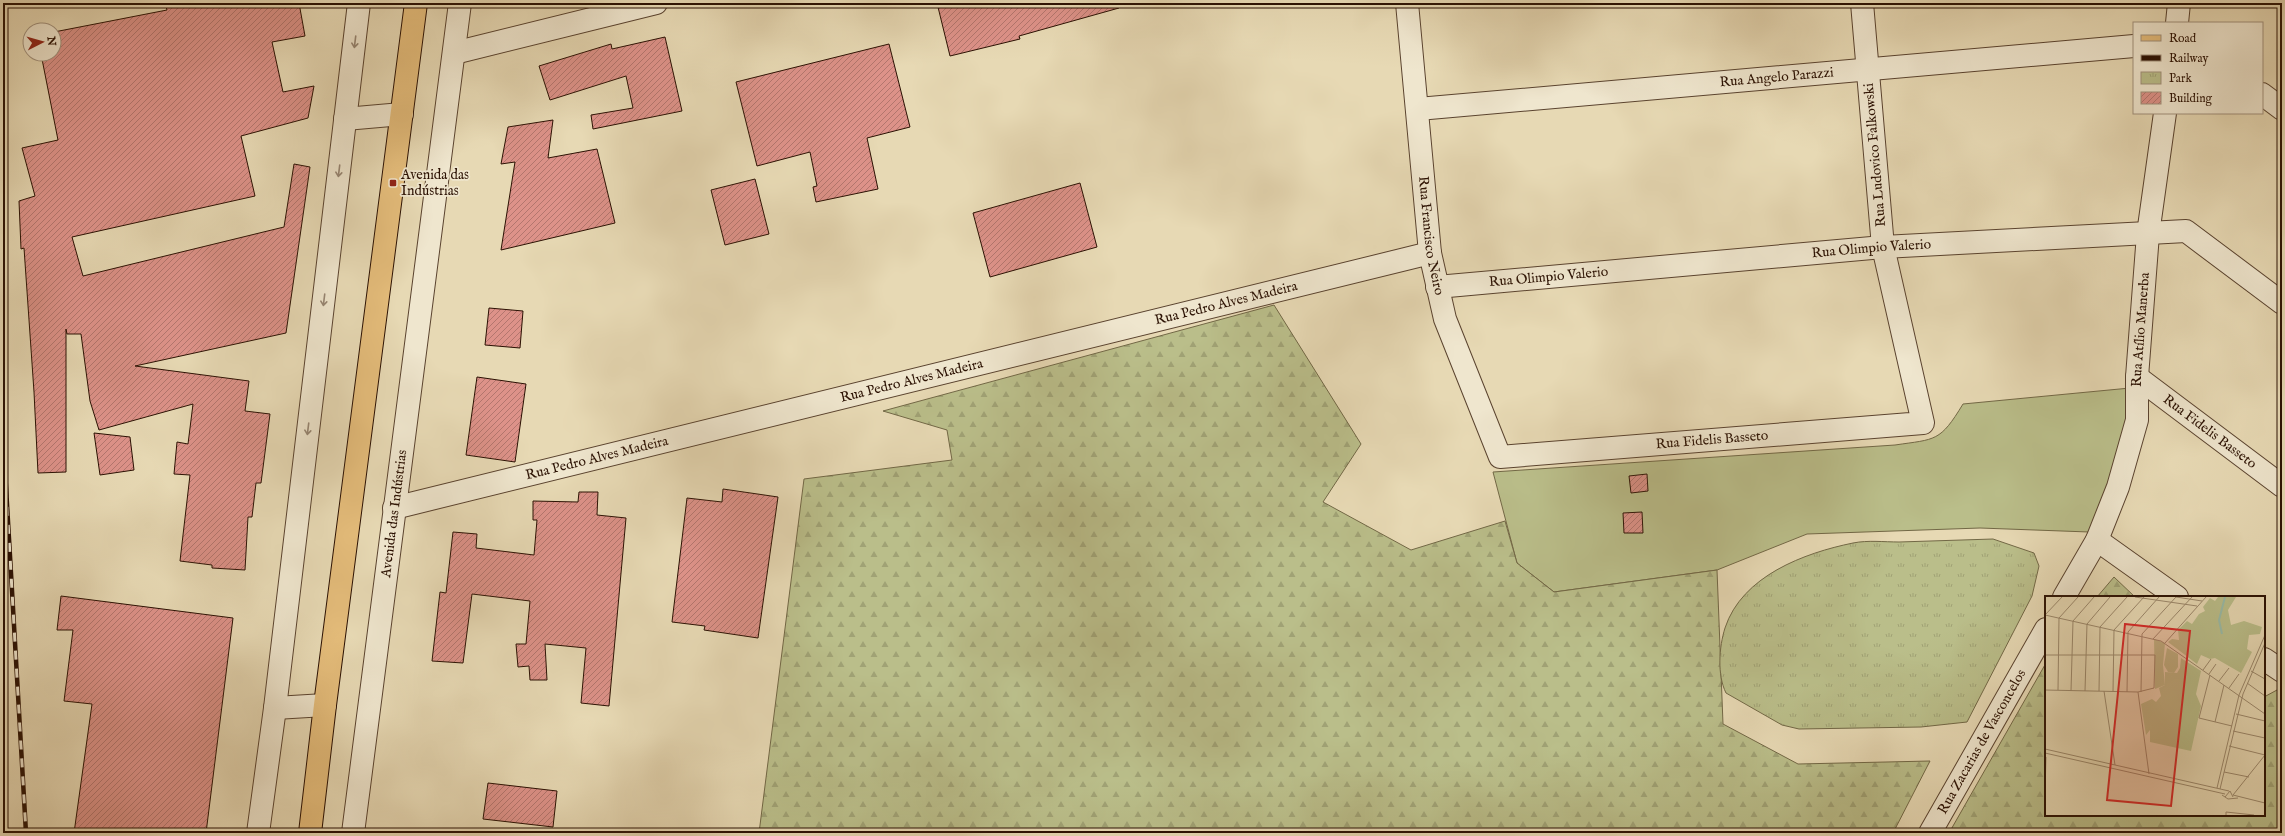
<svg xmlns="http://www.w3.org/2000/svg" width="2285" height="836" font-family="'IM FELL English',serif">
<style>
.grass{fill:#babe8a;stroke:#726846}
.forest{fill:url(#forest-firs);stroke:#726846}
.park{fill:url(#park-tufts);stroke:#726846}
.building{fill:url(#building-hatch);stroke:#2b1103}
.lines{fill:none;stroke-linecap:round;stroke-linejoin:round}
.minor-casing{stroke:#5a432f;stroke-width:24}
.major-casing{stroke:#2b1103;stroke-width:24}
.minor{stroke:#efe6ce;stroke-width:22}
.major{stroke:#e4bc7a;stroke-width:22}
.rail-casing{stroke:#2b1103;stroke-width:4.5}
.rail{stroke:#efe6ce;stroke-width:3;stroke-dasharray:9;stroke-linecap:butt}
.oneway{stroke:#978673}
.poi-dot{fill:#8f2418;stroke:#efe6ce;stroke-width:1.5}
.labels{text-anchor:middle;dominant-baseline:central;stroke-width:3.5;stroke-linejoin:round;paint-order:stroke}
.street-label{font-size:14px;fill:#2b1103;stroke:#efe6ce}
.poi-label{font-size:14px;fill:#2b1103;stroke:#efe6ce;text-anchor:start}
.inset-river{fill:none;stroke:#98bba8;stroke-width:2}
.inset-road{fill:none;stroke:#9c896d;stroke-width:1}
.view{fill:#d62828;fill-opacity:0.15;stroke:#d62828;stroke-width:2}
.inset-edge{fill:none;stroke:#2b1103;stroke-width:2}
</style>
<defs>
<pattern id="forest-firs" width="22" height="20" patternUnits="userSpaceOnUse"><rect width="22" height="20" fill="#babe8a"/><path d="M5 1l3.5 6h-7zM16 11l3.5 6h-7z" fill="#a0a275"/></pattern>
<pattern id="park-tufts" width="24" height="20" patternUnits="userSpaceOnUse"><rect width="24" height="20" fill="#babe8a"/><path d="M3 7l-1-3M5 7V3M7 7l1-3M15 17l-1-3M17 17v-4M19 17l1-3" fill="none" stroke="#a0a275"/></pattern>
<pattern id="building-hatch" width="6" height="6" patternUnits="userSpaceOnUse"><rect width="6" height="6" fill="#dd9289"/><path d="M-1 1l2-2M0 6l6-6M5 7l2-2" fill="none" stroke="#b3766e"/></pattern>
</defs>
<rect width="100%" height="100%" fill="#e7d9b4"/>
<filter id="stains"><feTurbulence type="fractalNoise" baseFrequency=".005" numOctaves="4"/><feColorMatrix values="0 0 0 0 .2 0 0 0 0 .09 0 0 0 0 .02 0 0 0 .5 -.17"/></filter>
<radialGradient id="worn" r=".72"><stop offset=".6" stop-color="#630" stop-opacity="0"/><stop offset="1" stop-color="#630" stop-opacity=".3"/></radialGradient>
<!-- grass -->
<path class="grass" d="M2130,388L2120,466L2089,532L1980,528L1807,534L1717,570L1554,592L1517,563L1493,472L1895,445C1936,439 1940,442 1963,404Z"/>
<!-- forest -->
<path class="forest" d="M1274,305L1361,444L1323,502L1411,550L1505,521L1517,563L1554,592L1717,570L1723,724L1798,764L1930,761L1893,833H759L804,479L952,460L947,430L883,411Z
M2114,577L2135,597H2097Z
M2046,663V815H2264V697L2277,690L2282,694V833H1949Z"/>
<!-- park -->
<path class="park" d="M1993,539L2034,553L2039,566L2032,596L1967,722L1921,727L1799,729L1782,725L1726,693C1717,675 1719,647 1725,628C1742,576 1804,553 1853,543C1868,540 1884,542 1899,542C1930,541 1962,540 1993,539Z"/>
<!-- building -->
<path class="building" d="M165,3H299L305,36L272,42L283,92L314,86L308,118L241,136L255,196L72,237L83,276L284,227L294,164L310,167L286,333L135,366L249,381L245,411L270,414L261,483H256L252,517H248L245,570L212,568V565L180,561L190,475L174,474L177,442L188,444L193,404L99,430L90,401L81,334H67L66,329V472L38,473L34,392L24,248L21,249L19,201L35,196L22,148L58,140L41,54H54V32L167,10Z
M937,3H1118L1119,8L1019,36L1020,39L950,56Z
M665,37L682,111L593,129L591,115L633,108L626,76L550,100L539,66L611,44L612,49Z
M889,44L910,127L867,138L878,189L816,202L813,187L817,186L810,152L757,166L736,82Z
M553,120L548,158L597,149L615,223L501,250L515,162L501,164L508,127Z
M755,179L769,234L725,245L711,190Z
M1080,183L1097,247L990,277L973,213Z
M489,308L523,311L520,348L485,345Z
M477,377L526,384L515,462L466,455Z
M94,433L130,437L134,470L100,475Z
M1647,474L1648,491L1631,493L1629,476Z
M723,489L778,497L758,638L704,630L705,626L672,622L687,498L722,502Z
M579,492H598L597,515L626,518L609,706L581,703L586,648L545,644L547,680H530L529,666L518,667L516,644H526L530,601L472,594L463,663L432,661L440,592L446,593L453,532L477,534L476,548L534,555L537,520H533V501L578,502Z
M1642,512L1643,533H1624L1623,513Z
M61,596L233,618L206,833H74L92,704L64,701L73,630H57Z
M488,783L557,791L553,827L483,819Z"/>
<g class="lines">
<!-- minor casing -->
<g class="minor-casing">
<g id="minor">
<path id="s1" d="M1407,3L1430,253L1445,319L1500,457L1923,423L1883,247L1862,3"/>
<path d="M2177,23L2179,3"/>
<path d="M454,53L656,3"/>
<path d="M2262,94L2282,109"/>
<path id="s2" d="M1418,109L2134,46"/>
<path d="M345,119L402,114"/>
<path id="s3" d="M1437,287L1883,247L2186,231L2282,303"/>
<path id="s4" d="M2137,377L2282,486"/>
<path id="s5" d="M394,508L1430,253"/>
<path d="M2097,540L2177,597"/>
<path id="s6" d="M2064,597L2097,540L2118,487L2137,420V377L2148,234L2165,113"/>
<path d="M2264,659L2282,671"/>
<path d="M275,708L325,705"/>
<path d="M258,833L275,708L359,3"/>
<path id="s7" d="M353,833L460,3"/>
<path id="s8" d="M1930,833L2046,629"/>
</g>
</g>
<!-- major casing -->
<g class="major-casing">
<path id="major" d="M310,833L325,705L416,3"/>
</g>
<!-- minor -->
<use href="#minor" class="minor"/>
<!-- major -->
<use href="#major" class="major"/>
<!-- rail casing -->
<g class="rail-casing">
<path id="rail" d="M3,435L26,833"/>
</g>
<!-- rail -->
<use href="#rail" class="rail"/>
</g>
<!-- one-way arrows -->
<defs><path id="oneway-shaft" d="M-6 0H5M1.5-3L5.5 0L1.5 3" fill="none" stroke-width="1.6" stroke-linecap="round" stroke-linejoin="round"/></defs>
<g class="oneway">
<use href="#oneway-shaft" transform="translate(355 42) rotate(97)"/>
<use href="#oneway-shaft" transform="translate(339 171) rotate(97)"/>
<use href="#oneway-shaft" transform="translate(324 300) rotate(97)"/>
<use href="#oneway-shaft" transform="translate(308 429) rotate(97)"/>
</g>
<!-- markers -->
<rect class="poi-dot" x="389" y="179" width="8" height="8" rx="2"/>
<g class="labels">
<!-- street labels -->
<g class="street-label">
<text stroke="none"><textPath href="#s2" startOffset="360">Rua Angelo Parazzi</textPath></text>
<text transform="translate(1875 155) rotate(-95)">Rua Ludovico Falkowski</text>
<text stroke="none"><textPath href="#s1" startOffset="234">Rua Francisco Neiro</textPath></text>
<text stroke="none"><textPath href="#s3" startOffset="436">Rua Olimpio Valerio</textPath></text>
<text stroke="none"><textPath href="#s3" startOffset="112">Rua Olimpio Valerio</textPath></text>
<text stroke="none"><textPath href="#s5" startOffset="857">Rua Pedro Alves Madeira</textPath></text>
<text stroke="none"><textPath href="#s6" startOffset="283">Rua Atílio Manerba</textPath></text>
<text stroke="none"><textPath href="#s5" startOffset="533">Rua Pedro Alves Madeira</textPath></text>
<text stroke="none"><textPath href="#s4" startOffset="91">Rua Fidelis Basseto</textPath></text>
<text stroke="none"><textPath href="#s1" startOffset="680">Rua Fidelis Basseto</textPath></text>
<text stroke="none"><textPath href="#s5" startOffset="209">Rua Pedro Alves Madeira</textPath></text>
<text stroke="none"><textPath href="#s7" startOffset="322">Avenida das Indústrias</textPath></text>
<text stroke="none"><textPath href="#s8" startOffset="105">Rua Zacarias de Vasconcelos</textPath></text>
</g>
<!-- poi labels -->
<g class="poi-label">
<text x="401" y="175">Avenida das<tspan x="401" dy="16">Indústrias</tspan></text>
</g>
</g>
<!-- overview -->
<g transform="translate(2045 596)">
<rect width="220" height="220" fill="#e7d9b4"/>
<path d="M109,43L120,47L118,69L120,89L110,93Z" fill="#babe8a"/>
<path d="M173,1H191L183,14L186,29L199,25L217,31L215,38L204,39L202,53L207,56L196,77L170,62L165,63L156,59L152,68L123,46L127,43L134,44L133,34L142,25L147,28L154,18L160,15L158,11L165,2L170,5ZM136,62L156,75L151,98L156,110L146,155L105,146V134L101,139L96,108L107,103L111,106L116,100L114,92L120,89V76L132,77L135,72Z" fill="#babe8a"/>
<path d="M122,52L133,58V71L129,77L123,76L119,69Z" fill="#babe8a"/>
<path class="inset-river" d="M177,38L174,24L180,1"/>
<path class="inset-road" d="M90,1L152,10M131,1L157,5M0,19L116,45L220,118M0,29V19L17,1M108,43L147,1M120,47L161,1M0,59H110L109,92L93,96L0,94M158,74L166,63M206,75L220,83M164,78L171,68M165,79L154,122L187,130M174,85L184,72M202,87L220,100M184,92L194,78M13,94L14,22L33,1M26,95L28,25L49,1M40,95L42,28L65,1M54,95L55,31L82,1M59,95L70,169M68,96L69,34L99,1M82,96L83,36L114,1M93,96L104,178M96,96L97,38L131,1M191,118L220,125M170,126L179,89M188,135L220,142M184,150L220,159M0,153L184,195M0,157L180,198M179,176L204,181M172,192L194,99L220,39M175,193L198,98L220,47M0,195L1,161M177,199L183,203L193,202M188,199L220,159M188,199L220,207M180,201L185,195L188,201M181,219V216L209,219"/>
<path class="view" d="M80,28L145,35L126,210L62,204Z"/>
<rect width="220" height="220" class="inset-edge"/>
</g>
<!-- margin -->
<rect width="2285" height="836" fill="none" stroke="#e7d9b4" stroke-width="16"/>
<rect x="4" y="4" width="2277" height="828" fill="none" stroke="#2b1103" stroke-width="2"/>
<rect x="8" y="8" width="2269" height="820" fill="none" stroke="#2b1103"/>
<!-- legend -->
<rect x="2133" y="22" width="130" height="92" fill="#efe6ce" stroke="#a1917d"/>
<rect x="2141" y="35" width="20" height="6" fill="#e4bc7a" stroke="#a1917d"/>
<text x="2169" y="42" font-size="12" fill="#2b1103">Road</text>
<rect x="2141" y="55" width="20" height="6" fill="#2b1103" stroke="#a1917d"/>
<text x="2169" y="62" font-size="12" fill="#2b1103">Railway</text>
<rect x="2141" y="72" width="20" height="12" fill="url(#park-tufts)" stroke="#a1917d"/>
<text x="2169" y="82" font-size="12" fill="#2b1103">Park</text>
<rect x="2141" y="92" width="20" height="12" fill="url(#building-hatch)" stroke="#a1917d"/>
<text x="2169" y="102" font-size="12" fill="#2b1103">Building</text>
<!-- north arrow -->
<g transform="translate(42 42) rotate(84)"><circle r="19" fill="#efe6ce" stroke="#a1917d"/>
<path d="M0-3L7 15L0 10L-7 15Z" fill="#8f2418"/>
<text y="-6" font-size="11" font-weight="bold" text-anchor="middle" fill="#2b1103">N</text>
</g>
<rect width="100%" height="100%" filter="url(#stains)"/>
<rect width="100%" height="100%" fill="url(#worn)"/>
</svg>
